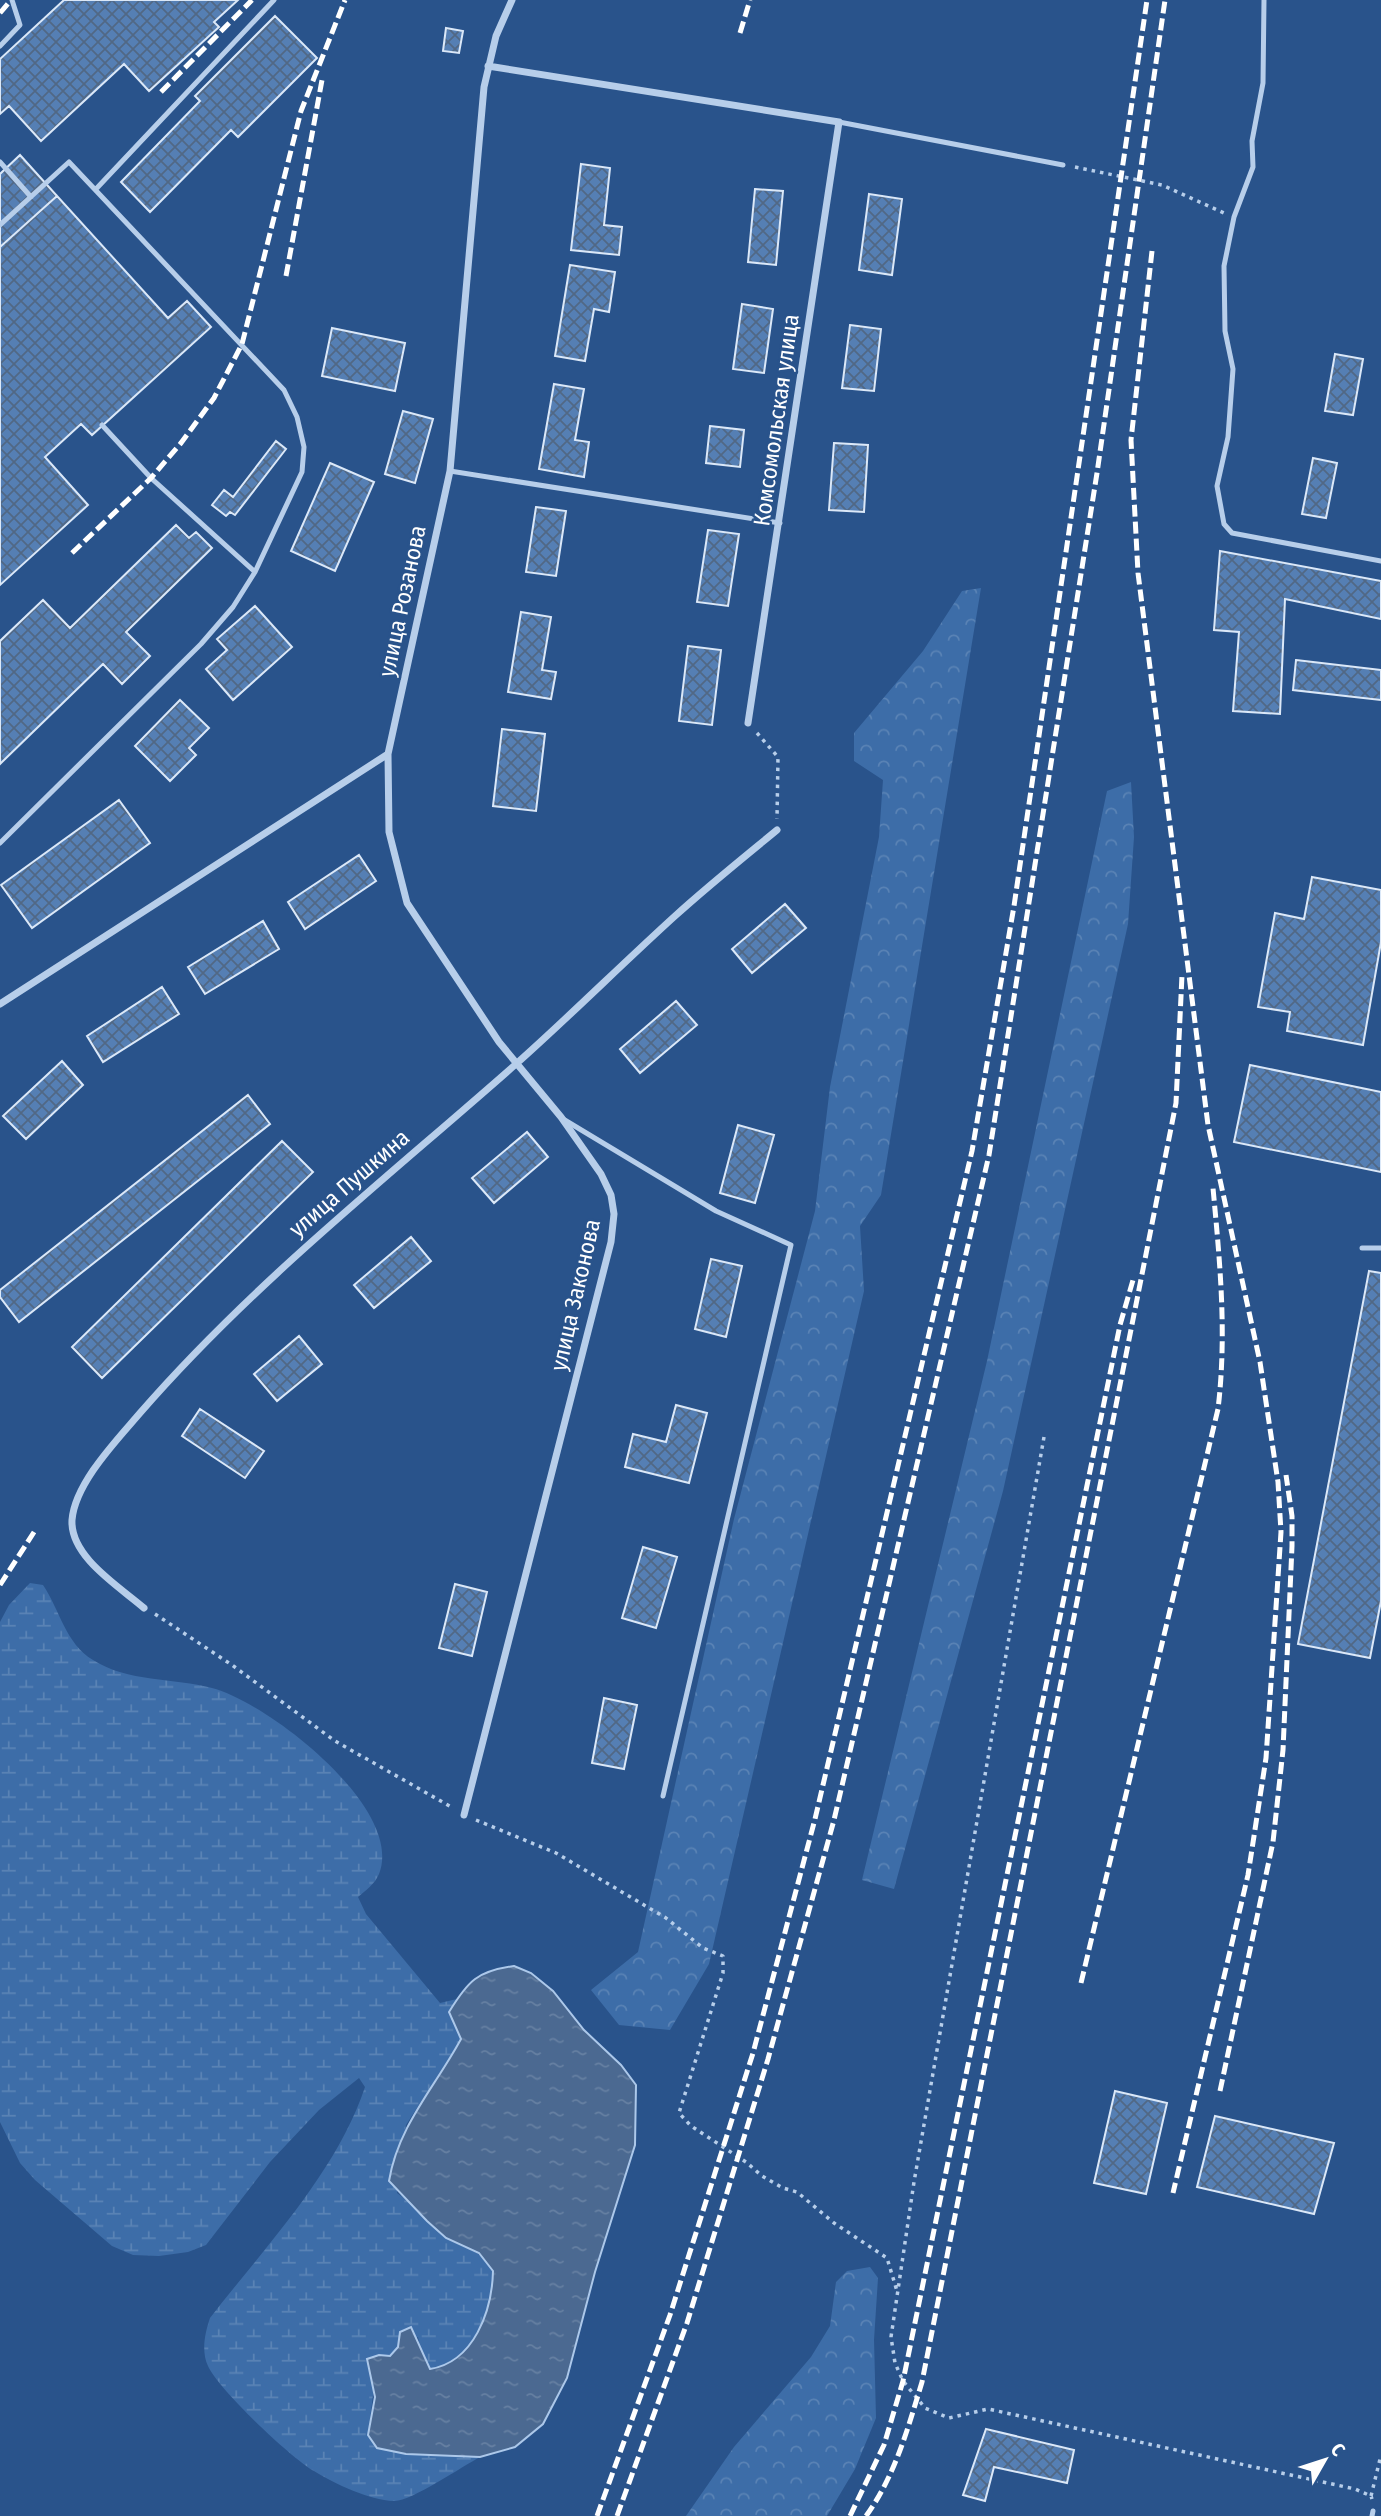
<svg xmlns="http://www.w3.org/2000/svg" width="1381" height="2516" font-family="'Fira Sans Condensed',sans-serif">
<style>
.forest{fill:url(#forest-crowns)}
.wetland{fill:url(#wetland-marsh)}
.water{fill:url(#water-ripples);stroke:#acc8ea;stroke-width:2}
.building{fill:url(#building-cross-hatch);stroke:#dbe8f8;stroke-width:2}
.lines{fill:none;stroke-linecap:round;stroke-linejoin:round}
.path{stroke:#b7ceea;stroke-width:3.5;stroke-dasharray:3.5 5;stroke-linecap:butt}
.lane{stroke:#b7ceea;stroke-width:5}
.street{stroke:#b7ceea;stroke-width:7}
.rail{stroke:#fff;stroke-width:5;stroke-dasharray:12 5;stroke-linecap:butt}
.labels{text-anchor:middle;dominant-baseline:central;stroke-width:5;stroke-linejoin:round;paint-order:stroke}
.street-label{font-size:23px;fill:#fff;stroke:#29538b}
</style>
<defs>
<pattern id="forest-crowns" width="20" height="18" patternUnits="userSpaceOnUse" patternTransform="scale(1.75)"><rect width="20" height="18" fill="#3d6da8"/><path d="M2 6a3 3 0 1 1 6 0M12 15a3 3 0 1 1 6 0" fill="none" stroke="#5a83b5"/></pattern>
<pattern id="wetland-marsh" width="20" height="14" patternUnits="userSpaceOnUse" patternTransform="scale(1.75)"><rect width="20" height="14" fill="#3d6da8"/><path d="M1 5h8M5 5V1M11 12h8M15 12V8" fill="none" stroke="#5a83b5"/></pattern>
<pattern id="water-ripples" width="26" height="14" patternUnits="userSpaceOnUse" patternTransform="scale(1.75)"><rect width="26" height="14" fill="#4b6991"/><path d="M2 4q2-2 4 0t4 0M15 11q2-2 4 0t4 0" fill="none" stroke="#6680a2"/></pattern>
<pattern id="building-cross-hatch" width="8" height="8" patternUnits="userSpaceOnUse" patternTransform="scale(1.75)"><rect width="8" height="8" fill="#557fb4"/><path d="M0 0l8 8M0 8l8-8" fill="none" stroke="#516885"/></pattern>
</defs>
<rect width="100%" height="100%" fill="#29538b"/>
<!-- forest -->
<path class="forest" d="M981,588L881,1195L860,1226L864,1291L709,1964L670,2030L619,2025L591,1990L638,1952L734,1519L815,1211L830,1087L879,837L883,780L854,761V733L923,651L962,591Z
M1131,782L1134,837L1128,924L1003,1491L894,1889L862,1880L987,1361L1107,791Z
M870,2267L878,2278L874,2340L876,2418L855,2469L827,2516H686L734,2447L811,2357L830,2326L836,2282L847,2271Z"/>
<!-- wetland -->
<path class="wetland" d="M30,1583L43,1585C60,1610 65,1643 93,1660C127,1682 174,1678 212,1688C267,1702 405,1808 379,1874C375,1884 365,1891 358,1897L366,1914L440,2003L457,1999L449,2012L461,2039L406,2125L397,2193C415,2205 427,2223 445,2237C461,2249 483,2249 492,2270C502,2294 472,2351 451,2364C446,2368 436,2368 430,2369L421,2352L418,2337L398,2347L389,2356L378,2355L368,2435L406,2454L480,2457C463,2466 410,2502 394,2501C369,2500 335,2484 314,2471C291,2458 218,2389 208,2366C201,2351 205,2333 210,2318C264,2248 337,2172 365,2087L359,2078L319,2110L270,2162L206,2245L188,2252L159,2256L133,2255L112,2246L35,2180L20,2163L0,2122V1622L9,1605Z"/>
<!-- water -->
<path class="water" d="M514,1966L531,1973L553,1991L584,2030L621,2065L636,2085L635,2145L595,2272L567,2378L543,2424L515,2447L480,2457L406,2454L377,2448L368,2435L375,2397L367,2359L379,2355L390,2356L398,2347L400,2332L411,2327L430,2369C474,2362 492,2311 493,2271L479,2253L446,2238L427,2221L389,2181C398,2126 435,2087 461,2039L449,2012C468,1981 477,1971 514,1966Z"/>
<!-- building -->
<path class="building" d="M64,0H238L214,22L219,27L149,91L124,64L41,141L9,106L0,114V59Z
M275,16L317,58L238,137L231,130L150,212L121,182L200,101L195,96Z
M446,28L463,31L459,53L443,51Z
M20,155L57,196L0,247V174Z
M581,164L610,168L604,225L622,227L619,255L571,250Z
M755,189L783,191L776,265L748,262Z
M869,194L902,199L892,275L859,270Z
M57,196L168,318L187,301L211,327L92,435L81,424L45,457L88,505L0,585V247Z
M570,265L615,272L609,312L594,309L585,361L555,356Z
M742,304L773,309L764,373L733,369Z
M850,325L881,329L874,391L842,388Z
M332,328L405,343L395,391L322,376Z
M1335,354L1363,359L1353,415L1325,411Z
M554,384L584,389L575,440L589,442L584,477L539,469Z
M403,411L433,419L415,483L385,474Z
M710,426L744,430L740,467L706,463Z
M276,441L286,449L235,515L230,512L226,516L212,505L224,490L233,497Z
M834,443L868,445L864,512L829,510Z
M1313,458L1337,463L1326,518L1302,514Z
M330,463L374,482L335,571L291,551Z
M536,507L566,511L556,576L526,572Z
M176,525L189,538L196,532L212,548L126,632L150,656L122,684L103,664L0,764V641L43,600L70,628Z
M708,530L739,534L728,606L697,602Z
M1220,551L1381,581V619L1285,599L1280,714L1233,711L1239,632L1214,630Z
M255,606L292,647L233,700L206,669L227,650L217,639Z
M521,612L551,617L542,670L556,672L551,699L508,692Z
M688,646L721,650L712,725L679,721Z
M1296,660L1381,670V700L1293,690Z
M180,700L209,728L189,748L196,755L170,781L135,746Z
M502,729L545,734L536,811L493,806Z
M119,800L150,843L32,928L1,885Z
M359,855L376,881L305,929L288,902Z
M1312,877L1381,890V942L1363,1045L1287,1031L1290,1012L1258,1007L1275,913L1304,919Z
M785,904L806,928L752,973L732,949Z
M263,921L279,949L205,994L188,967Z
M162,987L179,1014L103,1062L87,1036Z
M676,1001L697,1025L640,1073L620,1049Z
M62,1061L83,1085L26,1139L3,1116Z
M1250,1065L1381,1092V1172L1234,1142Z
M248,1095L270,1124L19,1322L0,1297V1290Z
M738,1125L774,1135L755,1203L720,1193Z
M527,1132L548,1157L494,1203L472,1178Z
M282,1141L313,1172L102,1378L72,1347Z
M411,1237L431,1261L374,1308L354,1285Z
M711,1259L742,1266L726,1337L695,1329Z
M1369,1271L1381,1273V1601L1370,1658L1298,1644Z
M299,1336L322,1364L277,1401L254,1374Z
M676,1405L707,1413L689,1483L625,1467L633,1434L666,1442Z
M200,1409L264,1451L245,1478L182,1436Z
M643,1547L677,1557L656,1628L622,1618Z
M455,1584L487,1592L472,1656L439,1648Z
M604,1698L637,1705L624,1769L592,1763Z
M1115,2091L1167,2103L1146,2194L1094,2183Z
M1215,2116L1334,2143L1314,2214L1197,2187Z
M986,2429L1074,2450L1067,2483L994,2467L985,2501L963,2495Z"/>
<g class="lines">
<!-- path -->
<path class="path" d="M1075,167L1162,185L1224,213
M757,733L778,757L777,819
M1044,1437L914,2182L891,2337L895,2363L903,2381L925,2408L949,2418L988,2409L1355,2489L1371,2496L1372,2499
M155,1614L232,1665L335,1741L453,1808
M476,1820L556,1853L666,1918L703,1948L723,1956V1973L679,2113L691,2126L746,2162L762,2176L783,2188L797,2192L834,2223L887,2258L897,2291
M1371,2496L1381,2455"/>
<!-- lane -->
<path class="lane" d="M1264,0L1263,83L1252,141L1253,167L1234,217L1224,266L1225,331L1233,369L1228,437L1217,486L1224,524L1232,533L1381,561
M0,46L20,25L12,0
M839,122L1063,165
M0,162L31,197
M96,189L274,0
M0,225L69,162L284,390L297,417L304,447L302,472L255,572L233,607L201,644L0,843
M102,425L151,478L255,572
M450,471L780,523
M563,1119L716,1211L791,1245L663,1796
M1362,1248H1381
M1372,2516L1373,2511"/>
<!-- street -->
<path class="street" d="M488,66L839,122L748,723
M388,754L389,832L407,903L499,1042L561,1117L601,1174L611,1195L614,1214L611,1242L464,1815
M0,1004L388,754L450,471L484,87L496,36L512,0
M144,1608C120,1587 70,1557 72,1520C75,1483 117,1440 140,1413C253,1283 387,1178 516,1064C570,1016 621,965 675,916C708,886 743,858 777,830"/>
<!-- rail -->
<path class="rail" d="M0,13L11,0
M740,33L750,0
M161,92L252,0
M1152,251L1131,440L1138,573L1208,1125L1260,1362L1278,1482L1281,1532L1266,1758L1248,1875L1173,2193
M286,276L322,80
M72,553L151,478L181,443L214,398L242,344L301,111L345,0
M0,1585L36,1529
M1081,1983L1218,1409C1227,1334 1220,1263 1213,1188
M1220,2091L1273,1842L1283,1750L1292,1546V1516L1286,1475
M597,2516L670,2315L753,2053L815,1819L972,1151L1014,906L1147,0
M617,2516L687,2323L768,2059L834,1820L989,1155L1097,473L1165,0
M850,2516L884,2445L903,2381L1120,1325L1133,1280
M866,2516C895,2476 908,2428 922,2382L1176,1103L1182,975"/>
</g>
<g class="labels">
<!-- street labels -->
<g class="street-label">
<text transform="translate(776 420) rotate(-82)">Комсомольская улица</text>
<text transform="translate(402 601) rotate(-78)">улица Розанова</text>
<text transform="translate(349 1183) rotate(-41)">улица Пушкина</text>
<text transform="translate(575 1295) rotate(-77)">улица Законова</text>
</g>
</g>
<!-- north arrow -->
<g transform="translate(1325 2460) rotate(51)" stroke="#29538b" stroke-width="5" paint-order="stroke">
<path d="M0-5L12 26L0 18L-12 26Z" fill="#ffffff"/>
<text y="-10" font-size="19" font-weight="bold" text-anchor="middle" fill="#ffffff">С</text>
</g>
</svg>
